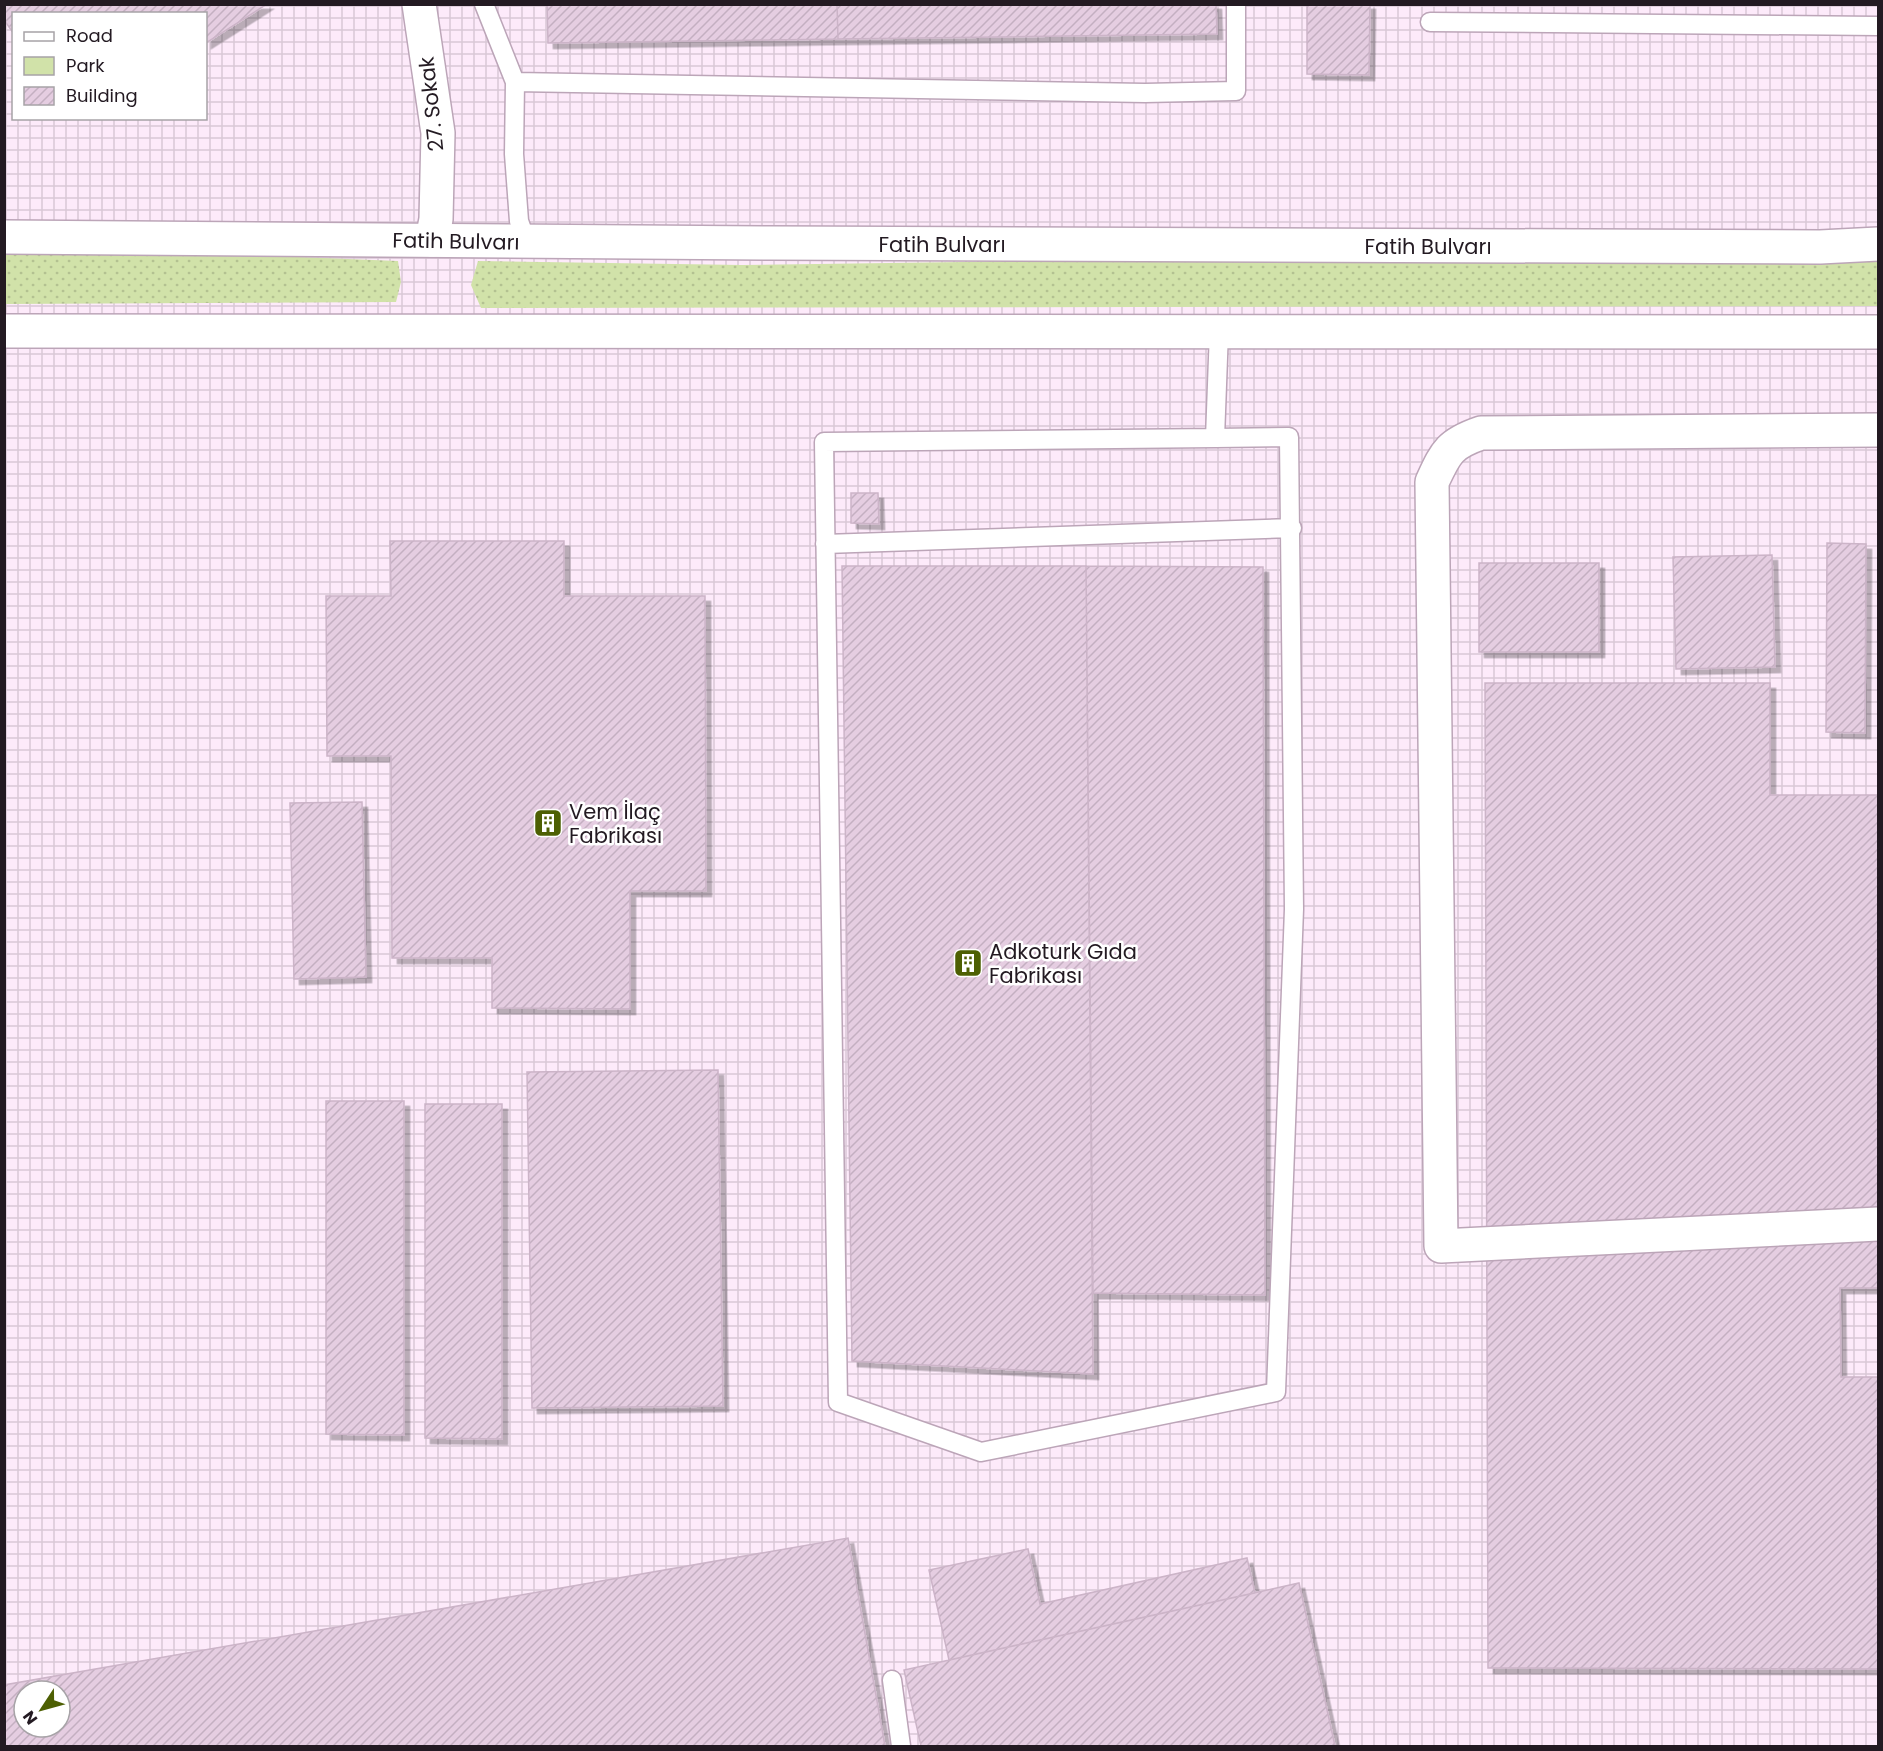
<svg xmlns="http://www.w3.org/2000/svg" width="1883" height="1751" font-family="Poppins,sans-serif">
<style>
.industrial{fill:url(#industrial-grid);fill-rule:evenodd}
.green{fill:url(#green-dots)}
.building{fill:url(#building-hatch);stroke:#ccb4c8;stroke-width:1.5;fill-rule:evenodd;filter:url(#shadow)}
.lines{fill:none;stroke-linecap:round;stroke-linejoin:round}
.service-casing{stroke:#bca5b8;stroke-width:21}
.minor-casing{stroke:#bca5b8;stroke-width:36}
.secondary-casing{stroke:#bca5b8;stroke-width:36}
.service{stroke:#fff;stroke-width:18}
.minor{stroke:#fff;stroke-width:33}
.secondary{stroke:#fff;stroke-width:33}
.labels{text-anchor:middle;dominant-baseline:central;stroke-width:5;stroke-linejoin:round;paint-order:stroke}
.street-label{font-size:21px;fill:#231a22;stroke:#fff}
.poi-label{font-size:21px;fill:#231a22;stroke:#fff;text-anchor:start}
</style>
<defs>
<pattern id="industrial-grid" width="8" height="8" patternUnits="userSpaceOnUse" patternTransform="scale(1.5)"><rect width="8" height="8" fill="#fdeafa"/><path d="M0 4h8M4 0v8" fill="none" stroke="#d9c8d6"/></pattern>
<pattern id="green-dots" width="8" height="8" patternUnits="userSpaceOnUse" patternTransform="scale(1.5)"><rect width="8" height="8" fill="#d1e2a9"/><path d="M2 2h.1M6 6h.1" fill="none" stroke="#b3c191" stroke-width="1.8" stroke-linecap="round"/></pattern>
<pattern id="building-hatch" width="6" height="6" patternUnits="userSpaceOnUse" patternTransform="scale(1.5)"><rect width="6" height="6" fill="#e5cde1"/><path d="M-1 1l2-2M0 6l6-6M5 7l2-2" fill="none" stroke="#c4afc1"/></pattern>
<filter id="shadow"><feDropShadow dx="5.5" dy="5.5" stdDeviation="0" flood-color="#0004"/></filter>
</defs>
<rect width="100%" height="100%" fill="#fff5fd"/>
<!-- industrial -->
<path class="industrial" d="M5,5H1878V1746H5ZM14,14H206V118H14ZM24,1691H60V1727H24Z"/>
<!-- green -->
<path class="green" d="M5,252L245,255L398,261L401,282L396,302L5,304Z
M1878,256V306L481,308L471,285L478,261L742,265L1262,258Z"/>
<!-- building -->
<path class="building" d="M4,4H267L206,43V14H14V34L4,20Z
M547,4H837L838,39L548,43Z
M837,4H1216L1217,34L838,39Z
M1307,4H1370L1369,75L1307,74Z
M851,493H878L879,524L851,523Z
M390,541H564V596H705L706,891H630V1009L492,1008V958H392L391,756H327L326,596H391Z
M1827,543L1866,544L1865,733L1826,732Z
M1772,555L1775,667L1676,669L1673,557Z
M1479,563H1599V652H1479Z
M842,566H1086L1093,1374L852,1361Z
M1086,566L1263,567L1265,1295L1093,1293Z
M1485,683H1770V795H1878V1288H1840L1841,1377H1878V1669L1488,1668Z
M362,802L366,977L294,979L290,803Z
M718,1070L723,1406L532,1408L527,1072Z
M326,1101H404V1435L326,1434Z
M425,1104H502V1439L425,1438Z
M848,1538L885,1746H4V1685ZM24,1691H60V1727H24Z
M1028,1549L1040,1604L1247,1558L1255,1593L949,1660L929,1570Z
M1299,1583L1335,1746H921L904,1670Z"/>
<g class="lines">
<!-- service casing -->
<g class="service-casing">
<path id="service" d="M484,4L515,82L514,154L519,221L526,241
M1430,22L1878,26
M515,82L1145,93L1236,91V4
M1215,438L1289,437L1294,909L1276,1392L981,1452L838,1402L824,442L1215,438L1219,331
M825,544L1292,528
M892,1680L901,1746"/>
</g>
<!-- minor casing -->
<g class="minor-casing">
<path id="minor" d="M419,4L438,133L436,219L432,240
M1878,430L1481,433C1449,444 1446,452 1432,482L1441,1246L1878,1224"/>
</g>
<!-- secondary casing -->
<g class="secondary-casing">
<path id="secondary" d="M4,237L770,243L1820,247L1878,244
M4,331L1878,332"/>
</g>
<!-- service -->
<use href="#service" class="service"/>
<!-- minor -->
<use href="#minor" class="minor"/>
<!-- secondary -->
<use href="#secondary" class="secondary"/>
</g>
<!-- icons -->
<defs>
<g id="building-square" transform="scale(1.5)"><rect x="-9" y="-9" width="18" height="18" rx="4" fill="#4d5f03" stroke="#fff"/><path d="M-4-6H4V6H1V3H-1V6H-4ZM-2.5-4.3h1.7v1.8h-1.7ZM.8-4.3h1.7v1.8H.8ZM-2.5-1h1.7V.8h-1.7ZM.8-1h1.7V.8H.8Z" fill="#fff"/></g>
</defs>
<g fill-rule="evenodd">
<use href="#building-square" x="548" y="823"/>
<use href="#building-square" x="968" y="963"/>
</g>
<g class="labels">
<!-- street labels -->
<g class="street-label">
<text transform="translate(431 104) rotate(-96)">27. Sokak</text>
<text transform="translate(456 241) rotate(1)">Fatih Bulvarı</text>
<text x="942" y="244">Fatih Bulvarı</text>
<text x="1428" y="246">Fatih Bulvarı</text>
</g>
<!-- poi labels -->
<g class="poi-label">
<text x="569" y="811">Vem İlaç<tspan x="569" dy="24">Fabrikası</tspan></text>
<text x="989" y="951">Adkoturk Gıda<tspan x="989" dy="24">Fabrikası</tspan></text>
</g>
</g>
<!-- border -->
<rect width="1883" height="1751" fill="none" stroke="#231a22" stroke-width="12"/>
<!-- legend -->
<rect x="12" y="12" width="195" height="108" fill="#ffffff" stroke="#a7a3a7" stroke-width="1.5"/>
<rect x="24" y="32" width="30" height="9" fill="#ffffff" stroke="#a7a3a7" stroke-width="1.5"/>
<text x="66" y="42" font-size="18" fill="#231a22">Road</text>
<rect x="24" y="57" width="30" height="18" fill="#d1e2a9" stroke="#a7a3a7" stroke-width="1.5"/>
<text x="66" y="72" font-size="18" fill="#231a22">Park</text>
<rect x="24" y="87" width="30" height="18" fill="url(#building-hatch)" stroke="#a7a3a7" stroke-width="1.5"/>
<text x="66" y="102" font-size="18" fill="#231a22">Building</text>
<!-- north arrow -->
<g transform="translate(42 1709) rotate(234)"><circle r="28" fill="#ffffff" stroke="#a7a3a7" stroke-width="1.5"/>
<path d="M0-4.5L10 22L0 15L-10 22Z" fill="#4d5f03"/>
<text y="-9" font-size="16" font-weight="bold" text-anchor="middle" fill="#231a22">N</text>
</g>
</svg>
